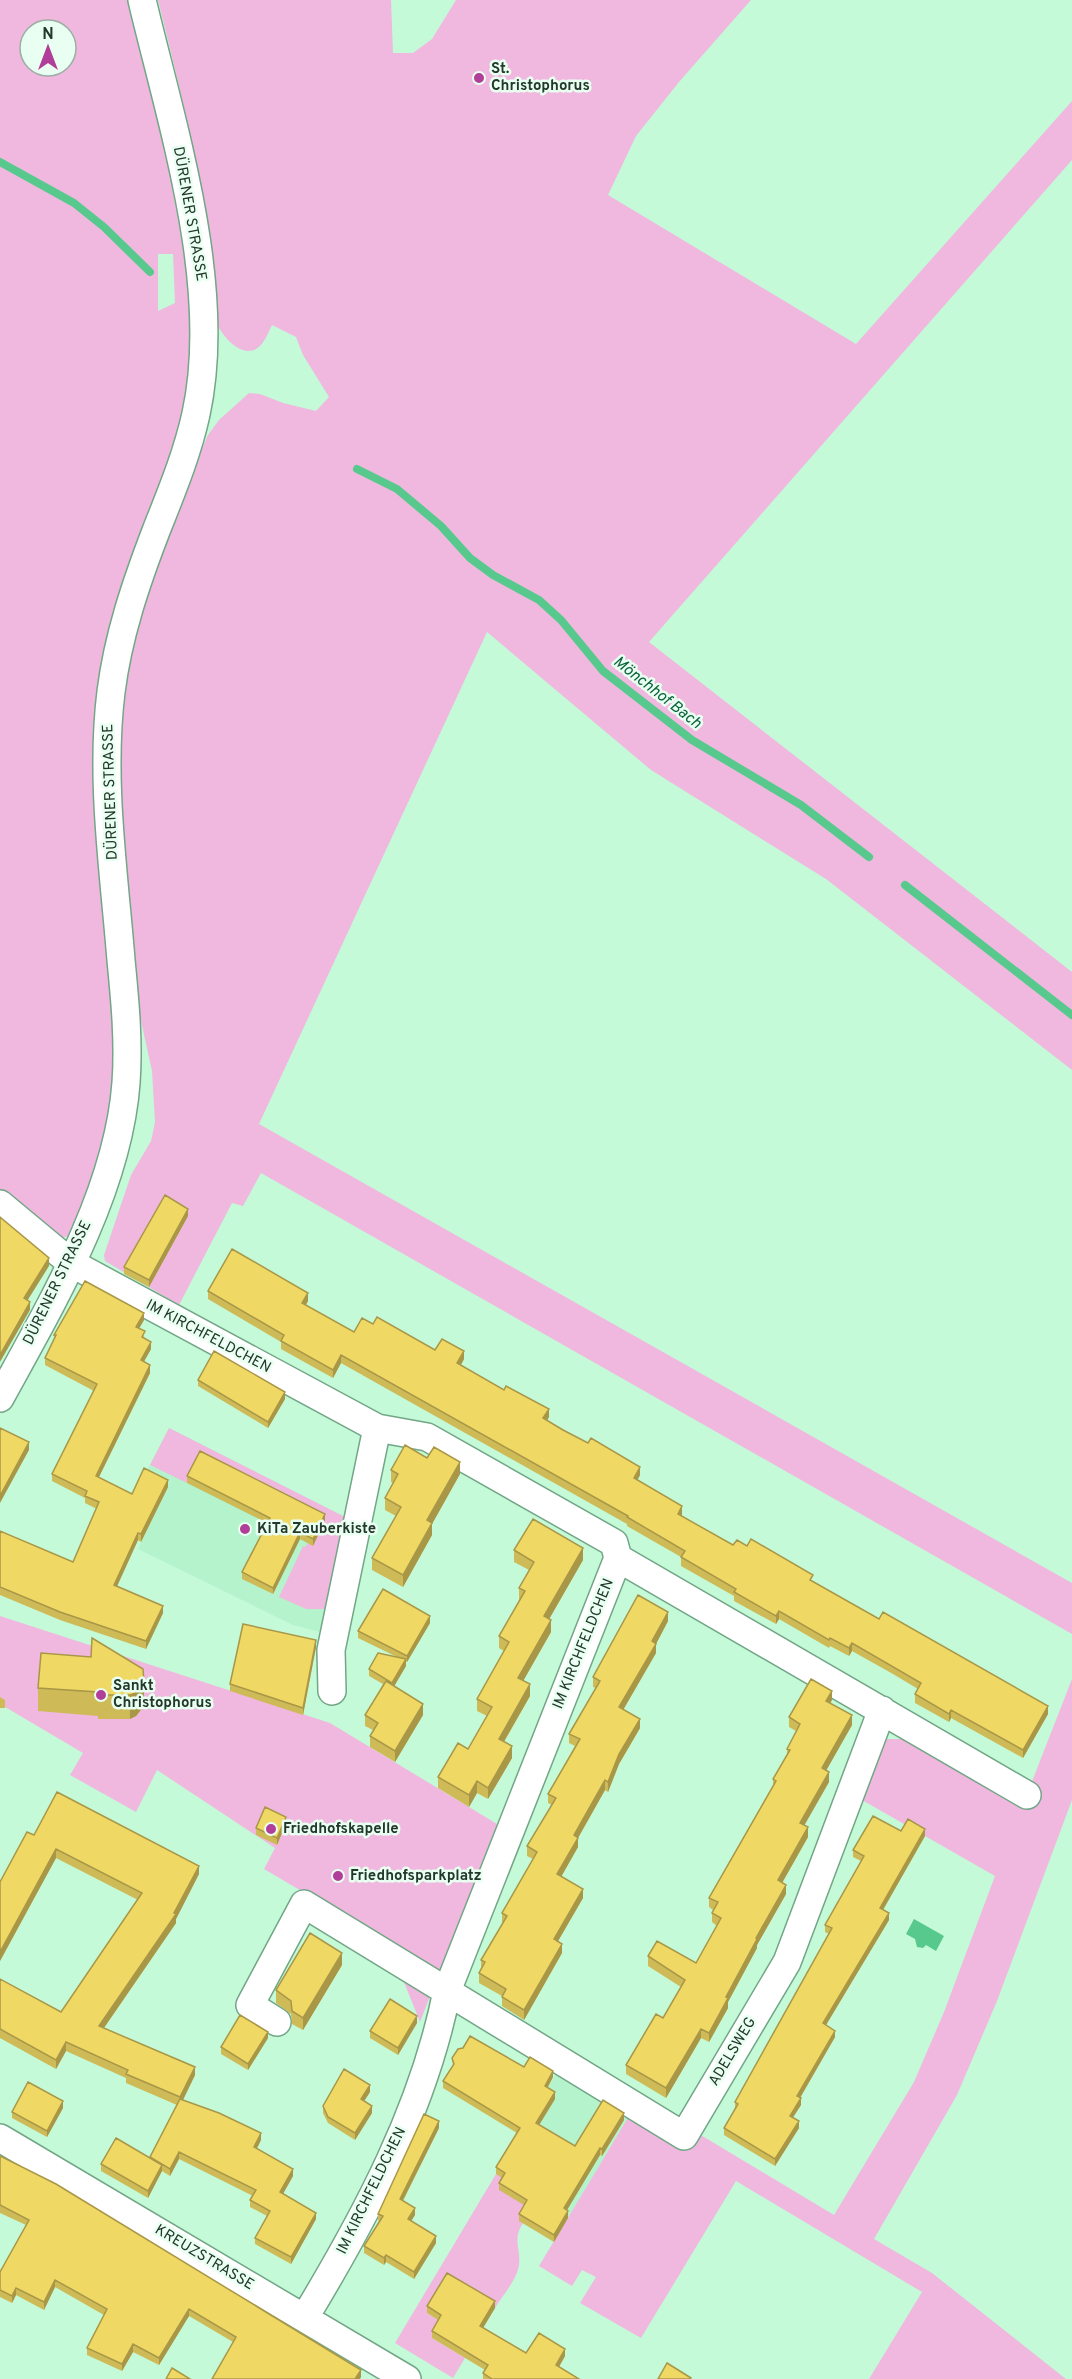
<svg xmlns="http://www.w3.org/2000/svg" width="1072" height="2379" font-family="Overpass,sans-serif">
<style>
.built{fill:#b4f3cc}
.green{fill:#f0b8df;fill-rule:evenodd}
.water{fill:#58c98d}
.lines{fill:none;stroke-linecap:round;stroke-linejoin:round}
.stream{stroke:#58c98d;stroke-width:8}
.minor-casing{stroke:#72a686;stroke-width:30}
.minor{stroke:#fff;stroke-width:27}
.wall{fill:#ceba57}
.shaded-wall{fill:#a89747}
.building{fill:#f0d865;stroke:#a89747;stroke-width:1.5}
.poi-dot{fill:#b13e98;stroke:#e9fff1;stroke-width:2}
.labels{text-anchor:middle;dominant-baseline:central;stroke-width:5;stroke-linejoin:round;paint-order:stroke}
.poi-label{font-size:15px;font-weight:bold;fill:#23382b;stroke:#e9fff1;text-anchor:start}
.street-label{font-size:15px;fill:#23382b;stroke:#e9fff1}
.water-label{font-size:16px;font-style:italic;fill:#0a623b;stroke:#e9fff1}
</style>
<rect width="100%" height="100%" fill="#c4fad8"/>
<!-- built -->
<path class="built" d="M169,1428L345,1517L320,1632L293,1625L138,1549L155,1513L144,1476Z
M557,2072L629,2116L568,2218L496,2174Z"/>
<!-- green -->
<path class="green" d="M0,0H129L166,154L189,281L192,333L188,386L180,424L169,462L119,597L116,1048L112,1102L89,1195L70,1235L58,1240L0,1192ZM30,30H66V66H30ZM158,254H173L175,303L158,311Z
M158,0H391L393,53H413L432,39L456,0H751L679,82L636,136L608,195L856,344L1072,101V160L649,642L1072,972V1070L826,879L651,770L487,632L259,1124L1072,1583V1634L261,1173L243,1206L232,1203L179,1305L105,1261L104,1255L131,1175L151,1141L155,1122L152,1071L136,998L119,781L122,704L136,624L172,521L193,477L201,451L208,435L219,420L249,393L260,394L283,403L316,411L329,397L303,355L296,337L272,325C269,331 265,341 260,346C244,361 224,338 218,326C211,215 185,107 158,0Z
M169,1428L345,1517L325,1609H306L279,1597L303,1546L305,1547L308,1543L313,1545L325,1520L200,1458L187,1483L150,1465Z
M0,1616L330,1723L497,1824L420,2022L388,1942L264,1869L275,1848L157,1770L136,1812L70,1775L83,1753L0,1704Z
M1072,1679V1800L997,2001L957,2095L874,2239L932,2273L1066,2379H869L922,2292L736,2181L641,2338L580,2303L596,2277L582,2270L572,2286L539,2266L629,2116L688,2151L699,2134L834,2215L914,2082L944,2012L995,1876L862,1800L886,1739H902L1022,1807Z
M496,2174L533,2196L519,2220L523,2223C512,2240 521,2248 519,2265C517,2280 502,2296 495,2308L427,2313L441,2322L432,2338L465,2358L453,2378L395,2343Z"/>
<!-- water -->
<path class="water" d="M914,1919L944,1936L936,1951L926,1945L923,1948L917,1947L915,1939L906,1934Z"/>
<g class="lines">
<!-- stream -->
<path class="stream" d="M0,162L74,203L104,227L150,272
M357,469L397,489L441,526L470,558L493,575L539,600L561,620L603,671L692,740L801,805L869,857
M905,885L1072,1015"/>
<!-- minor casing -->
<g class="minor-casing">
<path id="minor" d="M0,1204L71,1263L377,1428L331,1650L332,1691
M0,1398C52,1303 118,1192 126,1083C129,1042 125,1001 121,960C114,872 100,780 111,692C118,636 136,583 156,531C171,493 187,455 196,414C224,286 172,126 142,0
M618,1558L1027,1795
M277,2022L250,2005L304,1904L684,2136L787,1962L882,1710
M0,2138L407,2379
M305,2317C366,2216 424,2108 447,1991L618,1558L614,1543L427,1437L377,1428"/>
</g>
<!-- minor -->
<use href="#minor" class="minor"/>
</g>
<!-- wall -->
<path class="wall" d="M188,1216L149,1287L124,1274V1267Z
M208,1291L308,1301L306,1305L354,1332L373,1324L435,1350L464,1359L461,1365L549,1417L547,1420L640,1475L637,1480L682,1514L681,1516L733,1545L813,1581L1048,1714L1023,1758L951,1718L949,1722L915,1703V1694L918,1689L893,1674L852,1651L849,1656L830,1646L829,1648L779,1619L776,1624L734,1601V1596L681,1566V1557L627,1526V1524L341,1363L333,1378L281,1349V1342L208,1299Z
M144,1320L139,1328L151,1349L144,1361L150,1373L99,1477L132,1494L168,1487L141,1542L138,1540L117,1586L163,1613L146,1649L60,1620L0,1595V1531L73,1562L97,1509L85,1503V1498L52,1481V1474L94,1391L45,1365V1358L54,1339V1335Z
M198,1380L285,1399L268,1428L198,1386Z
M427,1458L460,1474L432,1524V1535L403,1587L372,1570V1558L396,1516L385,1510V1498L393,1483L391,1482V1470Z
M187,1476L325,1520L313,1546L300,1539L273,1594L242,1579V1572L267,1523L187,1483Z
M514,1550L583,1560L549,1619L551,1632L523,1681L530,1696L504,1742L512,1758L488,1799L477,1793L469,1807L438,1788V1777L468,1749L487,1716L477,1711V1699L504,1651L499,1648V1636L520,1600L519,1599V1588L529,1570L514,1562Z
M668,1621L656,1644V1653L623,1710L640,1728L619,1764L608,1792L605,1790L578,1838V1847L561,1877L583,1898L558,1941L562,1953L524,2020L502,2006V1996L479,1983V1973L481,1968V1960L503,1923H502V1913L533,1859L527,1856V1846L552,1805L548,1803V1794L575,1746L569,1743V1734L596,1688L593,1687V1677Z
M430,1623L407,1662H406V1666L394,1686L423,1715L395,1762L370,1747V1736L373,1730L365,1726V1715L383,1684L369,1676V1669L397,1657L358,1638V1631Z
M316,1647L303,1715L230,1691V1684Z
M91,1657L144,1706L136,1716L130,1719H98V1716L38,1711V1688Z
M0,1697L5,1700V1708H0Z
M832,1700L830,1703L852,1725L826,1770L829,1782L804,1825L808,1837L782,1883L786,1894L757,1945V1948L728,2002V2008L709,2042L701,2038L666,2098L626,2074V2065L663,2018L681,1987L648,1966V1956L696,1963L717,1926L712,1922V1913L713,1910L709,1907V1898L773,1785V1779L787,1754V1749L796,1731L789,1727V1717Z
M286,1823L277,1845L256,1835V1828Z
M901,1831L925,1836L883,1910L889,1920L826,2025L835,2037L800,2098L801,2105L793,2117L799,2128L775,2166L724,2135V2128L735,2109V2102L829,1934L825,1932V1925L861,1861L853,1857V1850Z
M34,1835L199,1874L176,1919V1923L104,2028L195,2075L183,2100L261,2140L257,2148L293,2176L283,2194L316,2219L291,2264L255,2244V2238L267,2216L250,2207V2200L253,2196L179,2159L170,2176L162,2171L148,2198L101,2171V2164L150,2158L177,2105L126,2083V2078L66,2051L56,2069L0,2038V1979L61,2012L138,1900L56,1858L0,1961V1882Z
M342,1965L303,2030L292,2024L291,2014L276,2003V1990Z
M417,2023L398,2055L370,2038V2031Z
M268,2038L248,2070L221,2054V2047Z
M452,2058L524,2067L553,2077L548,2087L555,2099L539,2125L575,2146L624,2120L602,2156L600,2155L567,2210L568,2218L554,2242L519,2221V2214L524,2205L499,2190V2183L502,2178L496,2174V2167L517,2133L443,2088V2081L453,2066Z
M370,2092L364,2101L372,2113L355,2140L328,2123L323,2113V2106Z
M63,2108L47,2137L12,2118V2112Z
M439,2128L403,2201L415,2215L411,2221L436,2243L414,2279L386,2262L384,2265L364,2253V2246L379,2221L378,2220V2214Z
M0,2156L361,2377L233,2342L189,2316L159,2365L133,2352L122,2371L87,2355V2348L104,2315L55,2287L44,2310L16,2295L12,2303L0,2297V2272L26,2225L0,2213Z
M427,2306L495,2308L483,2328L526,2353L565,2356L559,2367L579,2379H483V2373L485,2370L432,2338V2331L438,2320L427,2313Z"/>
<!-- shaded-wall -->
<path class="shaded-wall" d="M188,1209V1216L149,1287V1280Z
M49,1258V1266L24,1306V1298Z
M308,1293V1301L302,1311V1303Z
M30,1302V1310L0,1362V1355Z
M144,1313V1320L136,1334V1327Z
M151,1342V1349L141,1367V1360Z
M464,1351V1359L457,1372V1363Z
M341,1355V1363L333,1378V1370Z
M150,1365V1373L96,1483V1476Z
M285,1392V1399L268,1428V1422Z
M549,1409V1417L543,1427V1418Z
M29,1442V1450L0,1503V1496Z
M460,1462V1474L432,1524V1535L403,1587V1575L427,1520Z
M640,1467V1475L634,1487V1478Z
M168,1480V1487L141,1542V1534Z
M682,1506V1514L678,1522V1514Z
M325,1514V1520L313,1546V1539Z
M300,1532V1539L273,1594V1588Z
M138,1533V1540L114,1593V1585Z
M583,1548V1560L544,1628V1616Z
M163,1606V1613L146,1649V1641Z
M779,1611V1619L776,1624V1616Z
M668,1612V1621L656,1644V1653L619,1717V1707L652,1641Z
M430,1616V1623L407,1662V1656Z
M551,1620V1632L518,1690V1678Z
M316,1640V1647L303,1715V1708Z
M852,1643V1651L849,1656V1648Z
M406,1659V1666L392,1690V1683Z
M144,1682V1706L136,1716L130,1719V1695Z
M530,1684V1696L499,1750V1739Z
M832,1691V1700L826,1711V1701Z
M423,1704V1715L395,1762V1751Z
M1048,1706V1714L1023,1758V1750Z
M951,1710V1718L949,1722V1714Z
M852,1715V1725L822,1778V1768Z
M640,1719V1728L619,1764L608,1792V1782L619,1754Z
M512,1746V1758L488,1799V1788Z
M829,1772V1782L800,1833V1823Z
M605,1780V1790L574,1845V1835Z
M477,1781V1793L469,1807V1795Z
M286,1817V1823L277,1845V1838Z
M808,1827V1837L778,1890V1880Z
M925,1829V1836L880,1915V1908Z
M578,1838V1847L557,1884V1874Z
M56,1849V1858L0,1961V1952Z
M199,1866V1874L176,1919V1923L99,2035V2026L174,1913Z
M786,1885V1894L757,1945V1948L728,2002V2008L709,2042V2033L726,1997L756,1938Z
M583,1889V1898L554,1948V1939Z
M889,1913V1920L823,2030V2023Z
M562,1944V1953L524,2020V2010Z
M342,1953V1965L303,2030V2018Z
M417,2016V2023L398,2055V2048Z
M701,2029V2038L666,2098V2088Z
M835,2031V2037L797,2103V2096Z
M268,2032V2038L248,2070V2064Z
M66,2042V2051L56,2069V2060Z
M195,2067V2075L180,2106V2097Z
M553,2071V2077L545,2092V2086Z
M370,2085V2092L361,2106V2099Z
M555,2092V2099L536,2130V2123Z
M801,2098V2105L790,2122V2116Z
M63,2101V2108L47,2137V2131Z
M372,2106V2113L355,2140V2133Z
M624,2113V2120L602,2156V2149Z
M439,2121V2128L400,2206V2199Z
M799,2121V2128L775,2166V2159Z
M261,2133V2140L254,2154V2147Z
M600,2148V2155L564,2215V2208Z
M179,2152V2159L170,2176V2169Z
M162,2165V2171L148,2198V2191Z
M293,2169V2176L280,2199V2192Z
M415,2208V2215L408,2226V2219Z
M568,2211V2218L554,2242V2235Z
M316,2213V2219L291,2264V2257Z
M436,2236V2243L414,2279V2272Z
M386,2255V2262L384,2265V2258Z
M55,2280V2287L44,2310V2302Z
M16,2288V2295L12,2303V2296Z
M495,2301V2308L480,2333V2326Z
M189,2309V2316L159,2365V2358Z
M133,2344V2352L122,2371V2364Z
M565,2349V2356L556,2372V2365Z
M361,2370V2377L360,2379H355Z"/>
<!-- building -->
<path class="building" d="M165,1195L188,1209L149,1280L124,1267Z
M0,1217L49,1258L24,1298L30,1302L0,1355Z
M232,1249L308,1293L302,1303L354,1332L362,1318L373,1324L377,1317L435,1350L442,1339L464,1351L457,1363L504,1390L506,1386L549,1409L543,1418L563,1430L588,1443L591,1438L640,1467L634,1478L682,1506L678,1514L733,1545L737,1540L747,1546L751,1539L813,1575L810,1580L879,1619L883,1612L1048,1706L1023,1750L951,1710L949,1714L915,1694L921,1683L852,1643L849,1648L830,1638L829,1640L779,1611L776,1616L734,1592L736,1589L681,1557L685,1551L627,1517L628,1516L341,1355L333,1370L281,1341L284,1335L208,1291Z
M85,1281L144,1313L136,1327L145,1331L142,1337L151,1342L141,1360L150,1365L96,1476L132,1494L144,1468L168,1480L141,1534L138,1533L114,1585L163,1606L146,1641L60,1612L0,1587V1531L73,1562L99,1502L85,1496L87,1491L52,1474L97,1384L45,1358L56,1335H54Z
M214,1351L285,1392L268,1422L198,1380Z
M0,1428L29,1442L0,1496Z
M405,1445L427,1458L434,1447L460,1462L427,1520L432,1523L403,1575L372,1558L401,1507L385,1498L398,1474L391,1470Z
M200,1451L325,1514L313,1539L300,1532L273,1588L242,1572L270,1518L187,1476Z
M533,1519L583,1548L544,1616L551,1620L518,1678L530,1684L499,1739L512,1746L488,1788L477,1781L469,1795L438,1777L458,1743L468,1749L492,1707L477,1699L509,1642L499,1636L525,1591L519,1588L534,1562L514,1550Z
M383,1589L430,1616L407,1656L358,1631Z
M638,1595L668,1612L652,1641L656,1644L619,1707L640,1719L619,1754L608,1782L605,1780L574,1835L578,1838L557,1874L583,1889L554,1939L562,1944L524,2010L502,1997L506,1989L479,1973L485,1962L481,1960L507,1916L502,1913L537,1852L527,1846L556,1798L548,1794L580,1739L569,1734L600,1681L593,1677Z
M243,1624L316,1640L303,1708L230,1684Z
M92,1638L143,1669L144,1682L136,1693L130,1695H98V1692L38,1688L41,1653L91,1657Z
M378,1653L406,1659L392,1683L369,1669Z
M811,1679L832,1691L826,1701L852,1715L822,1768L829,1772L800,1823L808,1827L778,1880L786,1885L756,1938L757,1939L726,1997L728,1998L709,2033L701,2029L666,2088L626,2065L656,2014L663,2018L685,1980L648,1956L657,1941L696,1963L721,1918L712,1913L718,1902L709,1898L776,1781L773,1779L790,1750L787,1749L800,1724L789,1717Z
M386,1681L423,1704L395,1751L370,1736L378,1723L365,1715Z
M57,1792L199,1866L174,1913L176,1914L99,2026L195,2067L180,2097L126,2074L128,2070L66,2042L56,2060L0,2029V1979L61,2012L142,1893L56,1849L0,1952V1882L27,1832L34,1835Z
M265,1807L286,1817L277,1838L256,1828Z
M873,1816L901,1831L908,1819L925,1829L880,1908L889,1913L823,2023L835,2031L797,2096L801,2098L790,2116L799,2121L775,2159L724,2128L738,2104L735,2102L832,1928L825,1925L864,1856L853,1850Z
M310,1933L342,1953L303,2018L292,2011L291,2001L276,1990Z
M390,1999L417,2016L398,2048L370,2031Z
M240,2015L268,2032L248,2064L221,2047Z
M470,2036L524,2067L530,2057L553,2071L545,2086L555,2092L536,2123L575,2146L603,2100L624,2113L602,2149L600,2148L564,2208L568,2211L554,2235L519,2214L527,2200L499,2183L505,2173L496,2167L520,2128L443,2081L454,2064L452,2058L458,2049L463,2048Z
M344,2069L370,2085L361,2099L372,2106L355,2133L328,2117L323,2106Z
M28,2082L63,2101L47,2131L12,2112Z
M180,2099L219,2113L261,2133L254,2147L293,2169L280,2192L316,2213L291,2257L255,2238L270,2211L250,2200L256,2190L179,2152L170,2169L150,2157Z
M424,2114L439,2121L400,2199L415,2208L408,2219L436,2236L414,2272L386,2255L384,2258L364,2246L383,2216L378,2214Z
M116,2138L162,2165L148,2191L101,2164Z
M0,2156L56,2184L361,2370L355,2379H212L236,2337L189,2309L159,2358L133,2344L122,2364L87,2348L107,2309L55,2280L44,2302L16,2288L12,2296L0,2290V2272L29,2220L0,2205Z
M447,2273L495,2301L480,2326L526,2353L539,2333L565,2349L556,2365L579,2379H492L483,2373L488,2365L432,2331L441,2315L427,2306Z
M667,2363L691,2378L690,2379H658Z
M172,2368L190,2379H166Z"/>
<!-- markers -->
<g class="poi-dot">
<circle cx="479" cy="78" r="6"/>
<circle cx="245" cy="1529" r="6"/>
<circle cx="101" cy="1695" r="6"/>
<circle cx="271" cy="1829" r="6"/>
<circle cx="338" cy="1876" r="6"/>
</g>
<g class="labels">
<!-- poi labels -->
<g class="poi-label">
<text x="491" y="69">St.<tspan x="491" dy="17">Christophorus</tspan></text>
<text x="257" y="1529">KiTa Zauberkiste</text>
<text x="113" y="1686">Sankt<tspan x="113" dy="17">Christophorus</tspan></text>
<text x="283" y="1829">Friedhofskapelle</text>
<text x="350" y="1876">Friedhofsparkplatz</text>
</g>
<!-- street labels -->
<g class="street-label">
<text transform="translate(189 214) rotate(80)">DÜRENER STRASSE</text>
<text transform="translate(111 792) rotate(-92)">DÜRENER STRASSE</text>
<text transform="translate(58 1283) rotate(-64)">DÜRENER STRASSE</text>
<text transform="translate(208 1337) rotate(28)">IM KIRCHFELDCHEN</text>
<text transform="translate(584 1644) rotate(-68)">IM KIRCHFELDCHEN</text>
<text transform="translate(733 2052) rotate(-59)">ADELSWEG</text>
<text transform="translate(372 2191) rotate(-64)">IM KIRCHFELDCHEN</text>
<text transform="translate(204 2258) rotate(31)">KREUZSTRASSE</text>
</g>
<!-- water labels -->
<g class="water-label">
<text transform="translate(657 693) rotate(38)">Mönchhof Bach</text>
</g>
</g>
<!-- north arrow -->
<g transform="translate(48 48)"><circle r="28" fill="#e9fff1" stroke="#9aafa2" stroke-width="1.5"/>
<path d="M0-4.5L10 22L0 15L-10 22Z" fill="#b13e98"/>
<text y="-9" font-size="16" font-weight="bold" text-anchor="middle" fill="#23382b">N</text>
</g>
</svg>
